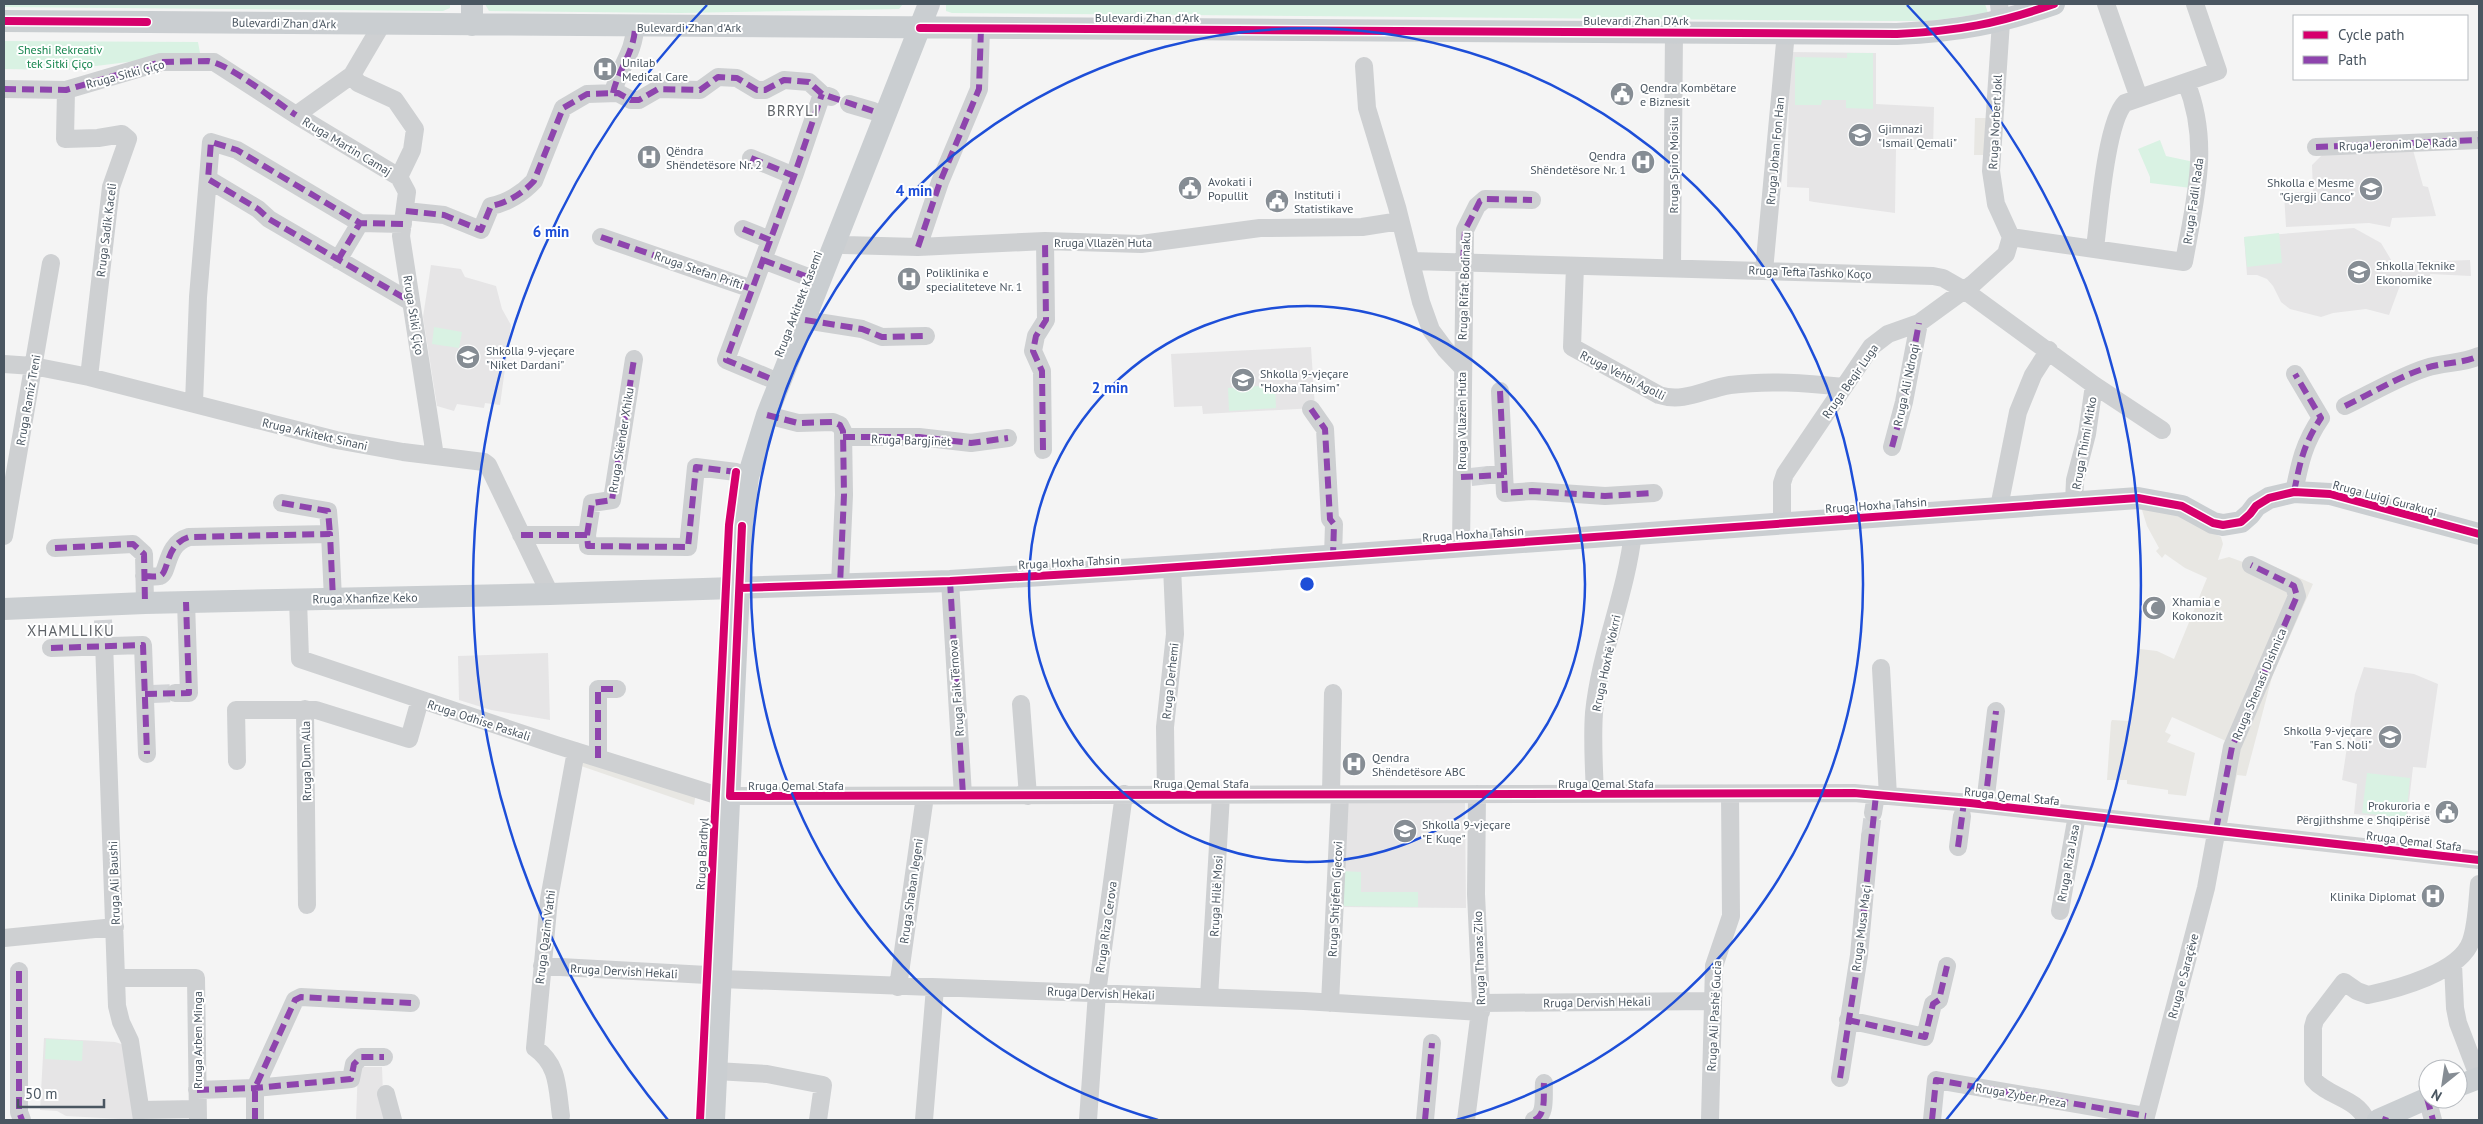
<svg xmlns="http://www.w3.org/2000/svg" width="2483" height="1124" font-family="'PT Sans',sans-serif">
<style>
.commercial{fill:#e8e7e3}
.education{fill:#e6e5e6}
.green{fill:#d9f2e3}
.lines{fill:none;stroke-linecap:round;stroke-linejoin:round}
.minor-tunnel{stroke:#d2d4d7;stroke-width:18;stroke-dasharray:18 9;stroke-linecap:butt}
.minor{stroke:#ced0d2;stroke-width:18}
.major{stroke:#caced1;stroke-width:22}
.quiet{stroke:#8e44ad;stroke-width:6;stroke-dasharray:12 6;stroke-linecap:butt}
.cycleway-casing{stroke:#fff;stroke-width:11}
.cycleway{stroke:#d6006c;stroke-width:8}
.ring{fill:none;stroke:#1d4ed8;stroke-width:2.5}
.labels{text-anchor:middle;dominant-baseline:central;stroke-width:4;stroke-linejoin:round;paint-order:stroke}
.street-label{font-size:12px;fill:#4a5661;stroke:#fff}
.park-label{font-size:12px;fill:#17864f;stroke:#fff}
.poi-label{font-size:12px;fill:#4a5661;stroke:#fff;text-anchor:start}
.quarter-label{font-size:15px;letter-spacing:1px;fill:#5f6368;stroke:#fff}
.centre{fill:#1d4ed8;stroke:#fff;stroke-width:2.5}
.ring-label{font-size:15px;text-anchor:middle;font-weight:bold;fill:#1d4ed8;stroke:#fff;stroke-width:4;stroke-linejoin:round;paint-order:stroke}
</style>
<rect width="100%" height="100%" fill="#f4f4f4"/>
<!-- commercial -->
<path class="commercial" d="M1975,118H1987L1986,155H1974Z
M2143,507L2169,509L2221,537L2223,544L2218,560L2229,557L2254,566L2275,567L2313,584L2272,677L2246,776L2237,775L2227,822L2209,820L2226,741L2172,717L2165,732L2171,735L2167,742L2195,753L2186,796L2168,794V790L2127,784V780H2107L2111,722L2112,720L2129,721L2140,649L2157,651L2174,659L2207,578L2185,568L2165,554L2162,558L2156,551L2159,548L2147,526L2142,510Z
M582,758L696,793L694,805L581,766Z"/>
<!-- education -->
<path class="education" d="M1790,52L1876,53V104L1934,107L1933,150L1896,149L1895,213L1814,202L1809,201V188L1787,187Z
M2413,150L2423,186L2428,187L2436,216L2392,218L2390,227L2369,223L2286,227L2284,193L2313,192L2312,165L2324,153Z
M2354,228L2381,243L2393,263L2470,260L2471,276L2430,274L2429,285L2402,280L2389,315L2366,309L2333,313L2321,317L2290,309L2281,302L2273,286L2267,279L2257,275H2247L2244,237Z
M431,265L461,269L465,277L496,286L502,309L511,325L500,405L485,403L484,408L457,404L454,411L437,406L423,317Z
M1311,347L1315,408L1203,414L1202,406L1174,407L1171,354Z
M548,653L550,720L491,710L459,700L458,656Z
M2364,667L2414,674L2438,684L2426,768L2413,767L2407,819L2354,814L2357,784L2342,780L2355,694Z
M1346,802H1465L1466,908L1339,907Z
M44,1038L115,1042L128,1046L139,1120L66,1116L57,1111L40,1110Z
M358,1067H382L383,1094L389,1120H356Z"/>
<!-- green -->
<path class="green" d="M4,4H450V8L443,11L4,7Z
M485,4H903L899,9L680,13L489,11Z
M946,4H1985L1988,13L1929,21H1880L952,13L946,11Z
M4,41L198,42L200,53L96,66L70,65V70L4,69Z
M1847,53H1873V109L1846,108V100H1822L1821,105H1795V57L1847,58Z
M2160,140L2166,156L2194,162L2191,188L2150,183V177L2138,149Z
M2279,233L2282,263L2247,267L2244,237Z
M434,327L462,332L459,348L432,344Z
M1275,385L1276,408L1229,411L1228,388Z
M2367,773L2410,778L2406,818L2362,813Z
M1342,871L1361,872V892H1418V907L1340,906Z
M46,1039L83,1041L82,1061L45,1059Z"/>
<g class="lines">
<!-- minor-tunnel -->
<path class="minor-tunnel" d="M1471,477L1489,475
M103,620L104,642
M152,694L175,693
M1870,837L1873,813"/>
<!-- minor -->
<path class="minor" d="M1999,4L2001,22L1991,171L1996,204L2011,237
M2106,4L2139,98
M1364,66L1367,108L1397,207L1421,302L1431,330L1445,349L1462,367
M352,75L358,83L395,100L415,129L412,150L399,177
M4,89L66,90L161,62H214L296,115L399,177L407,192L401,236L435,456
M66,90L65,139L98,138L122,134L128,139L111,187L89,377
M613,93C618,69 635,52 635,26
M849,104L873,111
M296,115L352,75L382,24
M2316,147L2479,140
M751,158L794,176
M208,179L258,209L269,219L411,302
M406,211L444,215L481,230L491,206C507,203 523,193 534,181L563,108L587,94L618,93L631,100H639L658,89L700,90L718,77L737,78L757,90H765L784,80L809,82L822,94L831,97
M743,229L770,240
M601,237L752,289
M2011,237L2184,262C2195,199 2211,143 2186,82
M835,243L844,245L918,247L1045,241L1141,244L1260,228L1362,227L1400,221
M918,247L940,182L979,89L981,28
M2095,248C2099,218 2106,122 2125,103L2218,71L2195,4
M338,260L360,223
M763,260L808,277
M1411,261L1933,276L1943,278L1964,290L2094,385L2162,430
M1575,266L1572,347L1659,395C1684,403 1705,389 1730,385C1768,380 1806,383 1844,387
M1672,268L1674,31
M1764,271L1786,32
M805,320L862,329L882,337L926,336
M4,364L33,366L89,377L336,440L403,452L484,462L488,465L550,594
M769,378L726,360L794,176L822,94
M1500,391L1505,493L1532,491L1605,496L1654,493
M194,403L198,297L211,142L237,150L360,223L403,224
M2345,406C2372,393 2398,377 2426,368C2444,362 2462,364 2479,356
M1311,409L1325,429L1330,519L1334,524L1333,556
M767,415L798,423L833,422L840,425L843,431L844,495L840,585
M843,437H919L971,443L1008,438
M1892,447L1904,402L1919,323
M1043,450L1042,371L1033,351L1036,336L1046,320L1045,241
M1489,475H1504
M2294,492C2300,462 2304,443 2321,418L2295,374
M2074,502L2075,480L2087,434L2094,385
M282,503L328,511L330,534
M1999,507L2018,412L2033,375L2049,350
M1782,523V483L1785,474L1871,347L1888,334L1919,323L1974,283L2006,254L2011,237
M521,535H587L588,546L688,547L696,467L736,472
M587,535L592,503L612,500L634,359
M4,536L51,263
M1461,546L1465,230L1477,206L1485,199L1532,200
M55,548L133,544L144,554L145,603
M144,576C149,576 155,577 160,576C169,573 165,544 189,537L330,534L333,599
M950,581L963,795
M298,599L300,659L556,745L716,795
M104,642L117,1006L121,1022L130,1041L142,1120
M51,648L143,645L147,754
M1881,668L1888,796
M175,693H189L186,602
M1021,704L1028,796
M305,709L307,905
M598,758V689H617
M237,761L236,710H316L409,739L420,700
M1331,794L1333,693
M1595,794C1594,767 1592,740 1594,713C1600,652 1626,594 1633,533
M1166,795L1165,727L1175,634L1172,567
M730,796L1854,793L1970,803L2479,860
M1985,804L1996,711
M1873,813L1876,795
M1958,847L1962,816
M2060,911L2077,815
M4,938L115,927
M2453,964L2455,1008L2458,1023L2479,1078
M542,966L707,975
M19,971V1112L22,1120
M117,978H196L198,1120
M721,979L1304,1001L1481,1012
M898,987L925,796
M1209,997L1221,795
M1330,1003L1340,795
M1481,1003L1712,1001
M1848,1020L1925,1037L1933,1004L1939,1000L1947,966
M716,1071L767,1074L823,1085L818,1120
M1840,1078L1859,955L1870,837
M197,1090L255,1088L351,1079L354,1064L361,1057H384
M386,1094L393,1120
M2427,1098L2433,1120
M141,1110L197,1109
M561,1116C557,1088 559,1065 535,1048L549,899L576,751
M255,1120V1088L295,1000L301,997L411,1003
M924,1120L935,988
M1088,1120L1097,993L1124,794
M1425,1120L1432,1043
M1466,1120L1481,1003L1476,894L1477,794
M1534,1120C1547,1115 1543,1095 1544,1083
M1710,1120L1714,966L1731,916L1730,794
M1932,1120L1936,1080L2146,1116
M2145,1120L2206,888L2232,747L2297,596L2294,586L2290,584L2251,565
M2366,1120C2357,1098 2328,1097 2313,1079V1027L2315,1020L2344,982L2357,991L2368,995C2397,989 2461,972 2471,941C2477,924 2477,902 2479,884"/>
<!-- major -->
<path class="major" d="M472,4V25
M4,21L1897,34C1958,31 1997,24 2054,4
M4,609L145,603L550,594L950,581L1258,561L2138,498L2182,506L2213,523L2223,525L2241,522L2250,514L2256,506L2269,498L2294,492L2330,494L2479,534
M2458,1086L2479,1078
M714,1120L742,526L748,477L767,415L929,4
M2378,1120L2428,1098"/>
<!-- quiet -->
<path class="quiet" d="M4,89L66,90L161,62L208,61C230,64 276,102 296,115
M613,93C618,69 635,52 635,26
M2316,147L2479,140
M751,158L794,176
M406,211L444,215L481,230L491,206C507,203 523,193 534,181L563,108L587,94L618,93L631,100H639L658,89L700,90L718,77L737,78L757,90H765L784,80L809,82L822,94L873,111
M403,224L360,223L237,150L211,142L208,179L258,209L269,219L411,302
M743,229L770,240
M601,237L752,289
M918,247L940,182L979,89L981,28
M338,260L360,223
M763,260L808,277
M1463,262L1465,230L1480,201L1485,199L1532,200
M805,320L862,329L882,337L926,336
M769,378L726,360L794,176L822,94
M1500,391L1505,493L1532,491L1605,496L1654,493
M2345,406C2372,393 2398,377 2426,368C2444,362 2462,364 2479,356
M1311,409L1325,429L1330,519L1334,524L1333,556
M767,415L798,423L833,422L840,425L843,431L844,495L840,585
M843,437H919L971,443L1008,438
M1892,447L1904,402L1919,323
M1043,450L1042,371L1033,351L1036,336L1046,320L1045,241
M1461,477L1504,475
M2294,492C2300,462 2304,443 2321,418L2295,374
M282,503L328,511L330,534
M521,535H587L588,546L688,547L696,467L736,472
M587,535L592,503L612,500L634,359
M55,548L133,544L144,554L145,603
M144,576C149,576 155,577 160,576C169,573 165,544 189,537L330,534L333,599
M950,581L963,795
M51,648L143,645L147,754
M145,694L189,693L186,602
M598,758V689H617
M1985,804L1996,711
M2216,830L2232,747L2297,596L2294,586L2290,584L2251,565
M1958,847L1964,802
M19,971V1112L22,1120
M1848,1020L1925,1037L1933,1004L1939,1000L1947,966
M1840,1078L1859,955L1876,795
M197,1090L255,1088L351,1079L354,1064L361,1057H384
M2427,1098L2433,1120
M255,1120V1088L295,1000L301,997L411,1003
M1425,1120L1432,1043
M1534,1120C1547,1115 1543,1095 1544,1083
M1932,1120L1936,1080L2146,1116
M2385,1120L2386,1117"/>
<!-- cycleway casing -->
<g class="cycleway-casing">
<path id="cycleway" d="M4,21L147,22
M920,28L1897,34C1958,31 1997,24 2054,4
M742,526L730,796L1854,793L1970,803L2479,860
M740,588L950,581L1121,571L2138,498L2182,506L2213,523L2223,525L2241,522L2250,514L2256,506L2269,498L2294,492L2330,494L2479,534
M700,1120L729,525L736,472"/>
</g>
<!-- cycleway -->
<use href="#cycleway" class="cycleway"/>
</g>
<!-- distance rings -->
<g class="ring">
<circle cx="1307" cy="584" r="278"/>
<path d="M1158 1120A556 556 0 1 1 1456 1120"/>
<path d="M668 1120A834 834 0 0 1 707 5M1907 5A834 834 0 0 1 1946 1120"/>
</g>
<!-- icons -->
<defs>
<g id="hospital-disc" transform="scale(1.25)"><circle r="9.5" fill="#868d94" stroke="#fff"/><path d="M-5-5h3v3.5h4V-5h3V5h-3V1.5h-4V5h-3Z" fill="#fff"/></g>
<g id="civic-disc" transform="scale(1.25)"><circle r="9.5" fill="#868d94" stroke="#fff"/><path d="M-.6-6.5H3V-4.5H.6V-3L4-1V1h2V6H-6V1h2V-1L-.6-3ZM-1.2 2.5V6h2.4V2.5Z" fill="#fff"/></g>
<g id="school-disc" transform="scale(1.25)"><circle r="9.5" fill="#868d94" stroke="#fff"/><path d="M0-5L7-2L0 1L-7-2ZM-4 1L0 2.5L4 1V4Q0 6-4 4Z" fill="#fff"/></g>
<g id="mosque-disc" transform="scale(1.25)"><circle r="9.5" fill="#868d94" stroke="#fff"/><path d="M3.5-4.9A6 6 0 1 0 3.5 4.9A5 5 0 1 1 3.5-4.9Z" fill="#fff"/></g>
</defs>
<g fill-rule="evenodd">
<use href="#hospital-disc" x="605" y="69"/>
<use href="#civic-disc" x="1622" y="94"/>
<use href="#school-disc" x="1860" y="135"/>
<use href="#hospital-disc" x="649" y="157"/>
<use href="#hospital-disc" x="1643" y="162"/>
<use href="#civic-disc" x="1190" y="188"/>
<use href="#school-disc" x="2371" y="189"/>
<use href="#civic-disc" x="1277" y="201"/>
<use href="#school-disc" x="2359" y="272"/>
<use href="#hospital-disc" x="909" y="279"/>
<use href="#school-disc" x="468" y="357"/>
<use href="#school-disc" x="1243" y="380"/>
<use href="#mosque-disc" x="2154" y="608"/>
<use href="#school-disc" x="2390" y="737"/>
<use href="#hospital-disc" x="1354" y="764"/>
<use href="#civic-disc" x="2447" y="812"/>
<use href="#school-disc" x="1405" y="831"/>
<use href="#hospital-disc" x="2433" y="896"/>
</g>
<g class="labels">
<!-- street labels -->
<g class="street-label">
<text x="1147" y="17">Bulevardi Zhan d'Ark</text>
<text x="1636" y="20">Bulevardi Zhan D'Ark</text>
<text transform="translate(284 23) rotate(1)">Bulevardi Zhan d'Ark</text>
<text x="689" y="27">Bulevardi Zhan d'Ark</text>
<text transform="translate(125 74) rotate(-15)">Rruga Sitki Çiço</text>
<text transform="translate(1995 122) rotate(-87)">Rruga Norbert Jokl</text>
<text transform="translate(2398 144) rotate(-2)">Rruga Jeronim De Rada</text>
<text transform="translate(347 146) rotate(31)">Rruga Martin Camaj</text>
<text transform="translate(1775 151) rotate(-85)">Rruga Johan Fon Han</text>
<text transform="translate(1673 165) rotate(-90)">Rruga Spiro Moisiu</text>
<text transform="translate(2193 201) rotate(-82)">Rruga Fadil Rada</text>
<text transform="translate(106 230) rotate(-83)">Rruga Sadik Kaceli</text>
<text x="1103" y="242">Rruga Vllazën Huta</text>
<text transform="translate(699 270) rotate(19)">Rruga Stefan Prifti</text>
<text transform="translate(1810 272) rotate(2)">Rruga Tefta Tashko Koço</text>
<text transform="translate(1464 286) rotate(-88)">Rruga Rifat Bodinaku</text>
<text transform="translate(798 304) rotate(-69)">Rruga Arkitekt Kasemi</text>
<text transform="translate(414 315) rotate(81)">Rruga Stiki Çiço</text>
<text transform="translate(1623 375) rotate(27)">Rruga Vehbi Agolli</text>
<text transform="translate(1850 381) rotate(-55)">Rruga Beqir Luga</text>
<text transform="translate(1906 385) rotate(-78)">Rruga Ali Ndroqi</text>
<text transform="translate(28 400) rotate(-80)">Rruga Ramiz Treni</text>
<text transform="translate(1461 421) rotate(-90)">Rruga Vllazën Huta</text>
<text transform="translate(315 434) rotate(13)">Rruga Arkitekt Sinani</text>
<text transform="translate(621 440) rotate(-81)">Rruga Skënder Xhiku</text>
<text transform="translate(911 440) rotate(2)">Rruga Bargjinët</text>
<text transform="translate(2084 443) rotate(-80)">Rruga Thimi Mitko</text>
<text transform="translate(2385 498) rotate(15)">Rruga Luigj Gurakuqi</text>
<text transform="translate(1876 505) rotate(-4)">Rruga Hoxha Tahsin</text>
<text transform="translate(1473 534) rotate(-4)">Rruga Hoxha Tahsin</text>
<text transform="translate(1069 562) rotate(-3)">Rruga Hoxha Tahsin</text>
<text transform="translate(365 598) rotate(-1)">Rruga Xhanfize Keko</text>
<text transform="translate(1606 663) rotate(-78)">Rruga Hoxhë Vokrri</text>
<text transform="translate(1170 681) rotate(-84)">Rruga Derhemi</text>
<text transform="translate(2259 684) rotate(-67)">Rruga Shenasi Dishnica</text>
<text transform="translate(956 688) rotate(-94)">Rruga Faik Tërnova</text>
<text transform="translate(479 720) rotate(18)">Rruga Odhise Paskali</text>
<text transform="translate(306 761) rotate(-91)">Rruga Dum Alla</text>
<text x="1201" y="783">Rruga Qemal Stafa</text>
<text x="1606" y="783">Rruga Qemal Stafa</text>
<text x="796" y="785">Rruga Qemal Stafa</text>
<text transform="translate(2012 796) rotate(6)">Rruga Qemal Stafa</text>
<text transform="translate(2414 841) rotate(7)">Rruga Qemal Stafa</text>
<text transform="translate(702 854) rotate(-87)">Rruga Bardhyl</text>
<text transform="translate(2068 863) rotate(-80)">Rruga Riza Jasa</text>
<text transform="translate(114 883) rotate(-92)">Rruga Ali Baushi</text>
<text transform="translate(911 891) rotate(-82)">Rruga Shaban Jegeni</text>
<text transform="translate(1216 896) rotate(-87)">Rruga Hilë Mosi</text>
<text transform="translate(1335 899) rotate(-87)">Rruga Shtjefen Gjecovi</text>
<text transform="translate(1106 927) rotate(-82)">Rruga Riza Cerova</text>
<text transform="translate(1861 928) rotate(-83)">Rruga Musa Maçi</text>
<text transform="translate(545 937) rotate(-83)">Rruga Qazim Vathi</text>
<text transform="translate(1479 958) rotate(-92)">Rruga Thanas Ziko</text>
<text transform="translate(624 971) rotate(3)">Rruga Dervish Hekali</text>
<text transform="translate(2183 976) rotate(-75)">Rruga e Saraçëve</text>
<text transform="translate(1101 993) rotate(2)">Rruga Dervish Hekali</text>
<text transform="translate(1597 1002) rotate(-1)">Rruga Dervish Hekali</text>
<text transform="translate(1714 1016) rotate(-87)">Rruga Ali Pashë Gucia</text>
<text transform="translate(197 1040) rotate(-90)">Rruga Arben Minga</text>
<text transform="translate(2021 1095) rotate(10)">Rruga Zyber Preza</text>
</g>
<!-- park labels -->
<g class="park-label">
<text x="60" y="49">Sheshi Rekreativ<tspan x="60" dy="14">tek Sitki Çiço</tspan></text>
</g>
<!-- poi labels -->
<g class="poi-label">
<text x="622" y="62">Unilab<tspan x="622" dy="14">Medical Care</tspan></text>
<text x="1640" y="87">Qendra Kombëtare<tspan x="1640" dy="14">e Biznesit</tspan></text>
<text x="1878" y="128">Gjimnazi<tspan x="1878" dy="14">"Ismail Qemali"</tspan></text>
<text x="666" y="150">Qëndra<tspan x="666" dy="14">Shëndetësore Nr. 2</tspan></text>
<text x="1626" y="155" text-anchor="end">Qendra<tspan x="1626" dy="14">Shëndetësore Nr. 1</tspan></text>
<text x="1208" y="181">Avokati i<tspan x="1208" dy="14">Popullit</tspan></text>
<text x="2354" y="182" text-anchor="end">Shkolla e Mesme<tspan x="2354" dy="14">"Gjergji Canco"</tspan></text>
<text x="1294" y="194">Instituti i<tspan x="1294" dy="14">Statistikave</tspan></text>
<text x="2376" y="265">Shkolla Teknike<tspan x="2376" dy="14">Ekonomike</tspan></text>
<text x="926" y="272">Poliklinika e<tspan x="926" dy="14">specialiteteve Nr. 1</tspan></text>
<text x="486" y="350">Shkolla 9-vjeçare<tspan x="486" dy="14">"Niket Dardani"</tspan></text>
<text x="1260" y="373">Shkolla 9-vjeçare<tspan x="1260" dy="14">"Hoxha Tahsim"</tspan></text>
<text x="2172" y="601">Xhamia e<tspan x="2172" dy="14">Kokonozit</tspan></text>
<text x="2372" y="730" text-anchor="end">Shkolla 9-vjeçare<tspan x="2372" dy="14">"Fan S. Noli"</tspan></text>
<text x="1372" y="757">Qendra<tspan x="1372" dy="14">Shëndetësore ABC</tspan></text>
<text x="2430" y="805" text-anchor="end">Prokuroria e<tspan x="2430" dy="14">Përgjithshme e Shqipërisë</tspan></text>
<text x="1422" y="824">Shkolla 9-vjeçare<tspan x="1422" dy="14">"E Kuqe"</tspan></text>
<text x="2416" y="896" text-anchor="end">Klinika Diplomat</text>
</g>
<!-- quarter labels -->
<g class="quarter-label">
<text x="793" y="110">BRRYLI</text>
<text x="71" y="630">XHAMLLIKU</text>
</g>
</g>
<circle cx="1307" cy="584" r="8" class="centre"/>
<g class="ring-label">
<text x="914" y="196">4 min</text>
<text x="551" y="237">6 min</text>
<text x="1110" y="393">2 min</text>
</g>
<!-- border -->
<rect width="2483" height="1124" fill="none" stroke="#4a5661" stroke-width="10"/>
<!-- legend -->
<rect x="2293" y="15" width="175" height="65" fill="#ffffff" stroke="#b7bbc0"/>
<rect x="2303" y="31" width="25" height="8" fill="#d6006c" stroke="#b7bbc0"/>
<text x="2338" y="40" font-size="15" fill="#4a5661">Cycle path</text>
<rect x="2303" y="56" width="25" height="8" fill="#8e44ad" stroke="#b7bbc0"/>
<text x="2338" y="65" font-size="15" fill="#4a5661">Path</text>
<!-- north arrow -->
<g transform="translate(2443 1084) rotate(210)"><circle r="24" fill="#ffffff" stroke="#b7bbc0"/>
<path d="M0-4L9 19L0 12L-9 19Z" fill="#868d94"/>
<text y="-8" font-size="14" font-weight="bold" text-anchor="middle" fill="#4a5661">N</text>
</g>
<!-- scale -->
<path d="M18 1099v8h86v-8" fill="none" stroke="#4a5661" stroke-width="2.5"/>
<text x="25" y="1099" font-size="15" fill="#4a5661" stroke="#ffffff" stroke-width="4" paint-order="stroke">50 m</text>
</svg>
